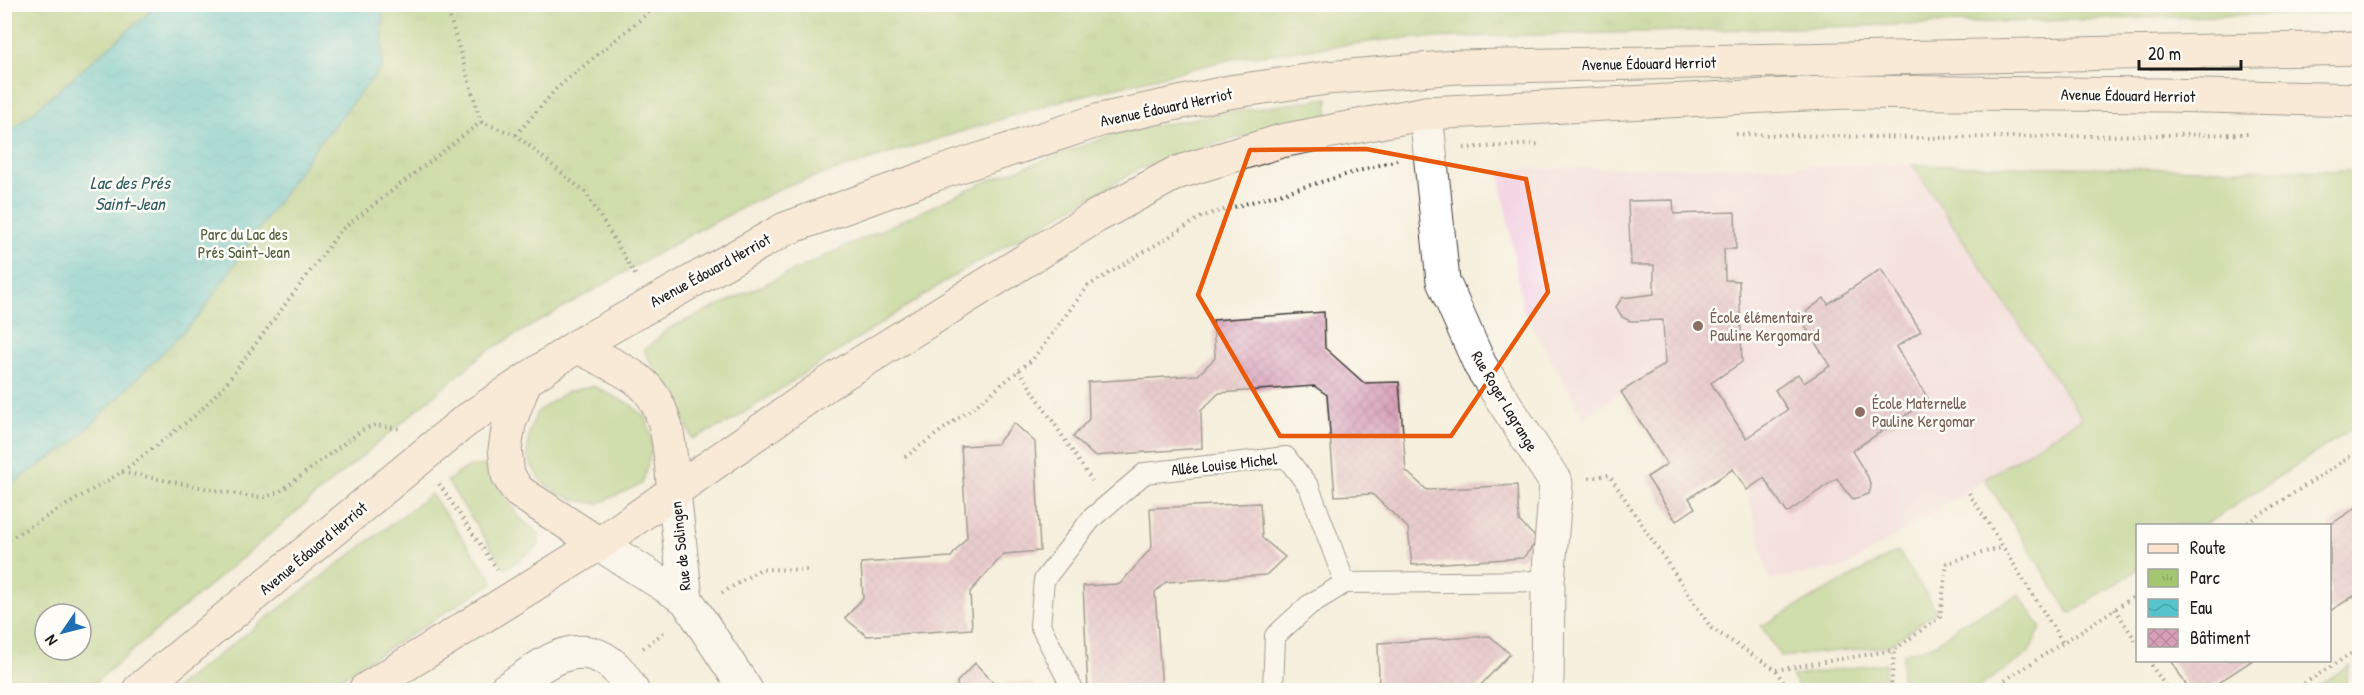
<svg xmlns="http://www.w3.org/2000/svg" width="2364" height="695" font-family="'Patrick Hand',sans-serif">
<style>
.built{fill:#f2cfe1}
.grass{fill:#a3c771;stroke:#607246;stroke-width:1.5}
.park{fill:url(#park-tufts);stroke:#607246;stroke-width:1.5;fill-rule:evenodd}
.water{fill:url(#water-waves);stroke:#397073;stroke-width:1.5}
.building{fill:url(#building-cross-hatch)}
.lines{fill:none;stroke-linecap:round;stroke-linejoin:round}
.lane-casing{stroke:#3d3c39;stroke-width:22}
.street-casing{stroke:#3d3c39;stroke-width:35}
.secondary-casing{stroke:#3d3c39;stroke-width:35}
.path{stroke:#3d3c39;stroke-width:4;stroke-dasharray:1.5 4.5;stroke-linecap:butt}
.lane{stroke:#fff;stroke-width:20}
.street{stroke:#fff;stroke-width:33}
.secondary{stroke:#fde4d1;stroke-width:33}
.marked{fill:none;stroke:#e8590c;stroke-width:4.5;stroke-linejoin:round}
.education-dot{fill:#8d6e63;stroke:#fdfcf7;stroke-width:2}
.labels{text-anchor:middle;dominant-baseline:central;stroke-width:5;stroke-linejoin:round;paint-order:stroke}
.street-label{font-size:16px;fill:#1c1c1c;stroke:#fdfcf7}
.park-label{font-size:16px;fill:#52603e;stroke:#fdfcf7}
.education-label{font-size:16px;fill:#785e54;stroke:#fdfcf7;text-anchor:start}
.water-label{font-size:18px;font-style:italic;fill:#335f62;stroke:#fdfcf7}
</style>
<defs>
<pattern id="park-tufts" width="24" height="20" patternUnits="userSpaceOnUse" patternTransform="scale(1.5)"><rect width="24" height="20" fill="#a3c771"/><path d="M3 7l-1-3M5 7V3M7 7l1-3M15 17l-1-3M17 17v-4M19 17l1-3" fill="none" stroke="#8caa61"/></pattern>
<pattern id="water-waves" width="16" height="10" patternUnits="userSpaceOnUse" patternTransform="scale(1.5)"><rect width="16" height="10" fill="#56c4ca"/><path d="M0 5q4-4 8 0t8 0" fill="none" stroke="#4aa8ad"/></pattern>
<pattern id="building-cross-hatch" width="8" height="8" patternUnits="userSpaceOnUse" patternTransform="scale(1.5)"><rect width="8" height="8" fill="#d8a0b8"/><path d="M0 0l8 8M0 8l8-8" fill="none" stroke="#b9899e"/></pattern>
</defs>
<rect width="100%" height="100%" fill="#fdfcf7"/>
<filter id="ink" filterUnits="userSpaceOnUse"><feTurbulence type="fractalNoise" baseFrequency=".0167" numOctaves="2"/><feDisplacementMap in="SourceGraphic" scale="12" xChannelSelector="R" yChannelSelector="G"/><feConvolveMatrix kernelMatrix="1 2 1 2 8 2 1 2 1" color-interpolation-filters="sRGB"/></filter>
<filter id="wash" filterUnits="userSpaceOnUse"><feTurbulence type="fractalNoise" baseFrequency=".008" numOctaves="4" result="noise"/><feDisplacementMap in="SourceGraphic" scale="24" xChannelSelector="R" yChannelSelector="G"/><feGaussianBlur stdDeviation="1.35" result="paint"/><feColorMatrix in="noise" values="0 0 0 0 0 0 0 0 0 0 0 0 0 0 0 0 0 1.4 0 .05"/><feComposite in="paint" operator="in"/></filter>
<g filter="url(#wash)">
<rect width="100%" height="100%" fill="#f6efdd"/>
<!-- built -->
<path class="built" d="M1913,165L2082,418L1846,567L1769,580L1747,490L1733,469L1690,498L1695,508L1676,521L1647,477L1667,464L1621,392L1584,418L1523,309L1499,169Z"/>
<!-- grass -->
<path class="grass" d="M1328,98V116L1213,144L1139,169L952,277L730,422L692,439L673,391L653,367L644,350L668,329L987,181L1118,133L1213,115Z
M1913,165L2359,171V424L2205,525L2138,526L2137,570L2070,614L1985,479L2082,418Z
M593,386L631,405L647,419L653,446L642,484L597,504L576,500L555,492L538,478L527,455L529,433L537,412L566,392Z
M482,465L491,474L519,517L539,534V546L505,569L447,481L466,468Z
M431,494L494,582L322,690H172Z
M1898,551L1937,611L1888,646L1781,657L1761,626Z
M2019,595L2041,628L2028,654L1974,690H1900L1903,654L1936,644L1960,624Z
M1886,663L1883,690H1800L1792,676Z
M2350,665L2344,690H2312Z"/>
<!-- park -->
<path class="park" d="M2359,4L2360,12L1394,39L1236,58L1060,101L786,186L693,233L484,353L86,690H5L4,5ZM45,614H81V650H45Z"/>
<!-- water -->
<path class="water" d="M159,4L383,5L382,67L315,148L199,316L72,444L5,488V136Z"/>
<g id="blocks">
<!-- building -->
<path class="building" d="M1673,200L1674,214L1735,212L1736,249H1724L1725,280L1739,281L1742,362L1711,383L1746,438L1788,410L1775,390L1798,374L1804,383L1830,366L1806,328L1805,320L1807,311L1824,298L1828,304L1881,269L1921,331L1896,347L1929,400L1852,451L1868,477L1871,487L1869,494L1853,499L1844,489L1837,478L1787,513L1764,478L1747,490L1733,469L1689,498L1695,508L1676,521L1647,477L1667,464L1621,392L1665,364L1663,320L1630,321L1622,317L1616,307L1622,298L1654,294V265H1631L1628,201Z
M1324,312L1325,348L1364,383L1399,382L1406,471L1427,490L1517,485L1519,521L1538,540L1523,558L1412,565L1408,528L1372,494L1335,496L1327,395L1314,386L1219,393L1201,411L1202,448L1094,456L1073,437L1089,419L1088,382L1198,375L1215,358L1213,320Z
M1014,423L1035,442L1040,551L1004,554L970,592L972,629L867,636L845,618L863,598L861,563L951,557L967,537L961,446L997,444Z
M1260,503L1262,538L1285,557L1266,575L1166,582L1155,592L1162,690H1088L1083,586L1120,584L1152,547L1150,508Z
M2360,505V592L2330,611V525Z
M1490,636L1510,654L1476,690H1370L1379,680L1378,643Z
M2171,660H2253L2207,690H2189Z
M975,663L994,683H1033L1034,690H958L957,682Z"/>
</g>
</g>
<g filter="url(#ink)">
<use href="#blocks" fill-opacity="0" stroke="#3d3c39" stroke-width="1.5"/>
<g class="lines">
<!-- lane casing -->
<g class="lane-casing">
<path id="lane" d="M1345,583L1548,581
M1073,690L1040,625L1044,580L1092,518L1145,473L1286,457L1309,487L1345,583L1309,605L1275,636L1273,690"/>
</g>
<!-- street casing -->
<g class="street-casing">
<path id="street" d="M1426,113L1443,281L1480,365L1556,483L1548,581L1547,686L1545,690
M674,493L686,599
M599,544L686,599L746,690
M505,690C540,668 577,631 616,668C622,674 627,683 632,690"/>
</g>
<!-- secondary casing -->
<g class="secondary-casing">
<path id="secondary" d="M577,346C595,356 622,368 638,380C671,405 670,456 674,493
M525,381L509,424L505,449L508,475L518,491L599,544
M139,690L464,422L577,346L785,229L936,174L1100,120L1229,92L1327,78L1456,67L2360,48
M365,690L599,544L830,382L1095,217L1176,173L1281,141L1426,113L1847,92L2164,95L2360,100"/>
</g>
<!-- path -->
<path class="path" d="M481,122L516,135L586,193L636,276
M1736,134L1922,138L2251,134
M516,135L557,88L659,4
M1464,148L1540,144
M1019,370L1092,481
M905,457L974,407L1033,359L1088,286L1203,216L1397,160
M122,472L246,496L265,497L279,492L362,430L375,425L401,429
M1589,478L1609,475L1711,628L1776,670L1788,690
M439,484L497,569
M1969,493L2063,643
M2243,526L2360,450
M4,542L122,472L197,414L225,385L341,230L481,122L446,4
M722,593L761,569L811,570
M2115,609L2138,644
M643,648L666,631
M2148,660L2168,690
M1776,670L1894,650
M1891,690L1894,650L1940,617L1947,563L2003,547
M1990,690L2138,594
M2294,690L2360,648
M2355,690L2360,672"/>
<!-- lane -->
<use href="#lane" class="lane"/>
<!-- street -->
<use href="#street" class="street"/>
<!-- secondary -->
<use href="#secondary" class="secondary"/>
</g>
</g>
<!-- marked area -->
<path d="M0 0H2364V695H0ZM1366,149L1526,179L1548,292L1451,436H1280L1198,295L1250,150Z" fill="#f6efdd" fill-opacity=".55" fill-rule="evenodd"/>
<path class="marked" d="M1366,149L1526,179L1548,292L1451,436H1280L1198,295L1250,150Z"/>
<!-- markers -->
<g class="education-dot">
<circle cx="1698" cy="326" r="6"/>
<circle cx="1860" cy="412" r="6"/>
</g>
<g class="labels">
<!-- street labels -->
<g class="street-label">
<text transform="translate(1649 63) rotate(-1)">Avenue Édouard Herriot</text>
<text transform="translate(2128 95) rotate(1)">Avenue Édouard Herriot</text>
<text transform="translate(1166 107) rotate(-12)">Avenue Édouard Herriot</text>
<text transform="translate(710 270) rotate(-29)">Avenue Édouard Herriot</text>
<text transform="translate(1505 401) rotate(59)">Rue Roger Lagrange</text>
<text transform="translate(1224 464) rotate(-6)">Allée Louise Michel</text>
<text transform="translate(680 546) rotate(-96)">Rue de Solingen</text>
<text transform="translate(313 548) rotate(-40)">Avenue Édouard Herriot</text>
</g>
<!-- park labels -->
<g class="park-label">
<text x="244" y="234">Parc du Lac des<tspan x="244" dy="18">Prés Saint-Jean</tspan></text>
</g>
<!-- education labels -->
<g class="education-label">
<text x="1710" y="317">École élémentaire<tspan x="1710" dy="18">Pauline Kergomard</tspan></text>
<text x="1872" y="403">École Maternelle<tspan x="1872" dy="18">Pauline Kergomar</tspan></text>
</g>
<!-- water labels -->
<g class="water-label">
<text x="130" y="182">Lac des Prés<tspan x="130" dy="21">Saint-Jean</tspan></text>
</g>
</g>
<!-- margin -->
<rect width="2364" height="695" fill="none" stroke="#fdfcf7" stroke-width="24"/>
<!-- legend -->
<rect x="2136" y="524" width="195" height="138" fill="#fdfcf7" stroke="#a3a29f" stroke-width="1.5"/>
<rect x="2148" y="544" width="30" height="9" fill="#fde4d1" stroke="#a3a29f" stroke-width="1.5"/>
<text x="2190" y="554" font-size="18" fill="#1c1c1c">Route</text>
<rect x="2148" y="569" width="30" height="18" fill="url(#park-tufts)" stroke="#a3a29f" stroke-width="1.5"/>
<text x="2190" y="584" font-size="18" fill="#1c1c1c">Parc</text>
<rect x="2148" y="599" width="30" height="18" fill="url(#water-waves)" stroke="#a3a29f" stroke-width="1.5"/>
<text x="2190" y="614" font-size="18" fill="#1c1c1c">Eau</text>
<rect x="2148" y="629" width="30" height="18" fill="url(#building-cross-hatch)" stroke="#a3a29f" stroke-width="1.5"/>
<text x="2190" y="644" font-size="18" fill="#1c1c1c">Bâtiment</text>
<!-- north arrow -->
<g transform="translate(63 632) rotate(235)"><circle r="28" fill="#fdfcf7" stroke="#a3a29f" stroke-width="1.5"/>
<path d="M0-4.5L10 22L0 15L-10 22Z" fill="#1f6fb2"/>
<text y="-9" font-size="16" font-weight="bold" text-anchor="middle" fill="#1c1c1c">N</text>
</g>
<!-- scale -->
<path d="M2139 60v9h102v-9" fill="none" stroke="#1c1c1c" stroke-width="3"/>
<text x="2148" y="60" font-size="18" fill="#1c1c1c" stroke="#fdfcf7" stroke-width="4.5" paint-order="stroke">20 m</text>
</svg>
